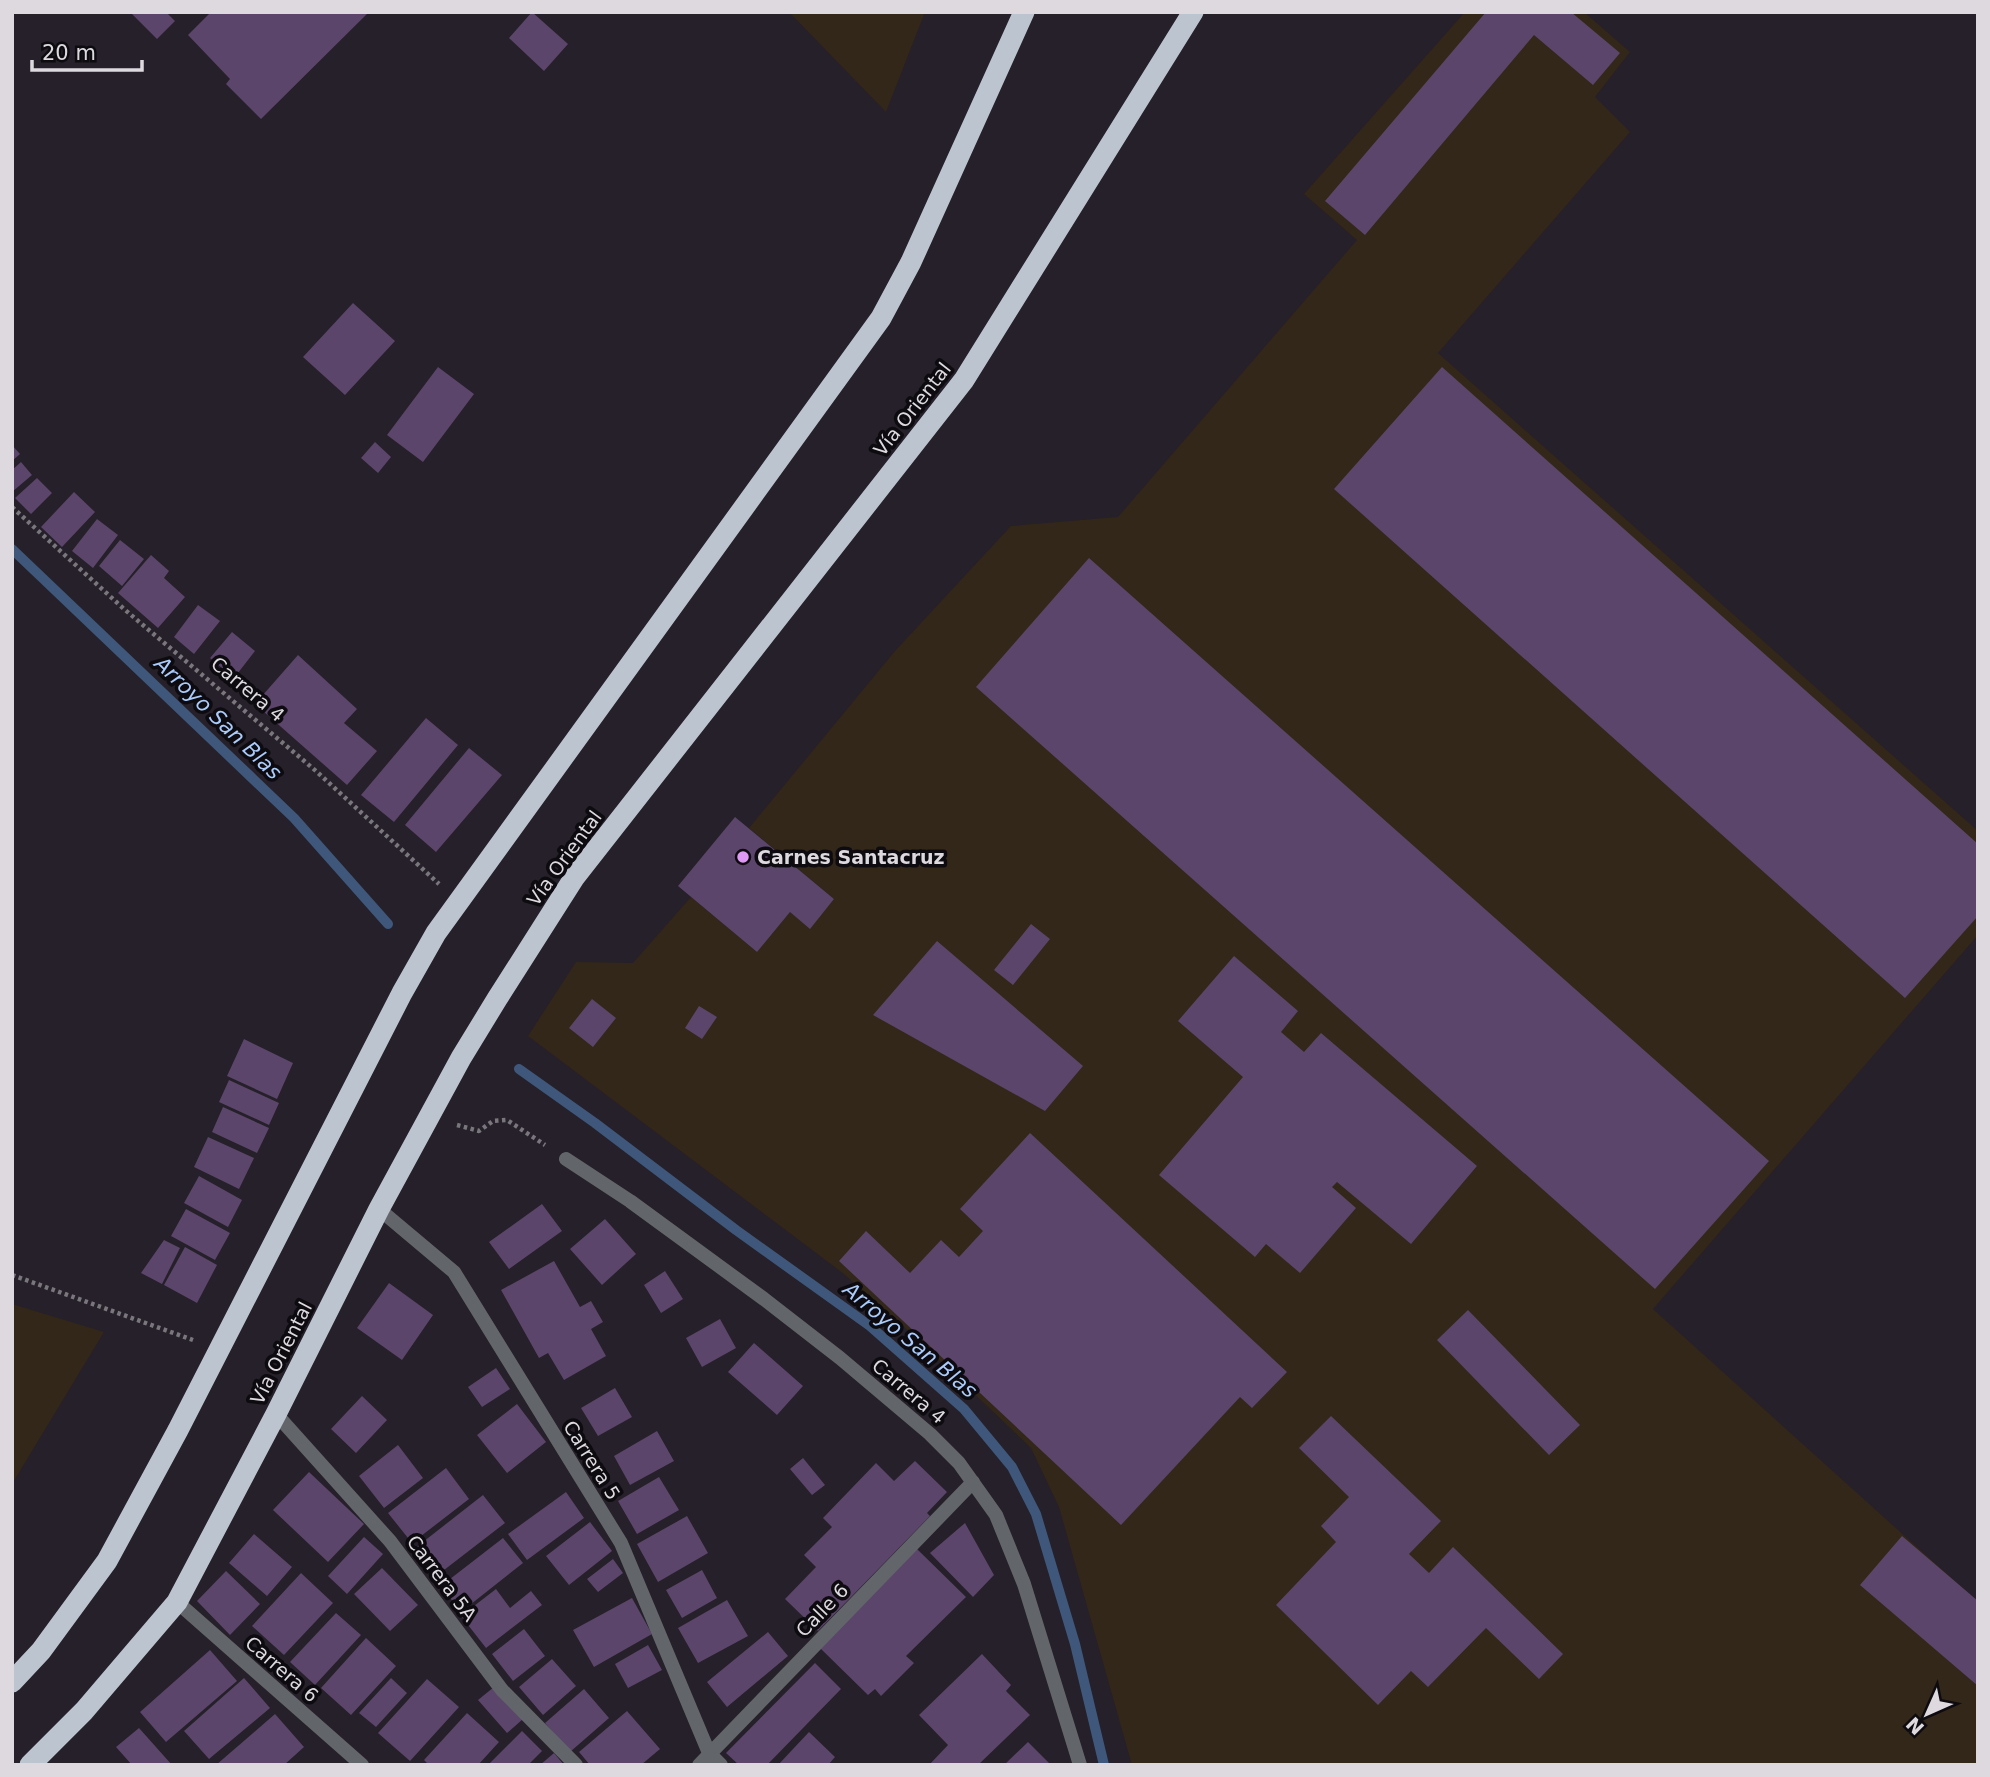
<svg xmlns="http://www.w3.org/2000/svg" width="1990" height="1777" font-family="'DejaVu Sans',sans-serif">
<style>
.industrial{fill:#332719}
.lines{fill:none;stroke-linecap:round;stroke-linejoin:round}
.stream{stroke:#3f577a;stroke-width:10}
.building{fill:#5b456a}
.path{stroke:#7a767d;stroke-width:4.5;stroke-dasharray:3.5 3.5;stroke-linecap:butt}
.lane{stroke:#62666a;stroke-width:14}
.street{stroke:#62666a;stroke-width:14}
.highway{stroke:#bcc5cf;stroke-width:21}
.poi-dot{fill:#dd99f4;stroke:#0d0b0f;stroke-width:2.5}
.labels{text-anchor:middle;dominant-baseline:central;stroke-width:7;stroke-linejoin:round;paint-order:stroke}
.street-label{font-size:19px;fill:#ddd9df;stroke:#0d0b0f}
.poi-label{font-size:19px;font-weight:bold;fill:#ddd9df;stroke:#0d0b0f;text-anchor:start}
.water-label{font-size:21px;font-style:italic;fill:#aacbfb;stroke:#0d0b0f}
</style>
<rect width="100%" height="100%" fill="#252029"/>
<!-- industrial -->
<path class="industrial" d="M789,12H925L886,112Z
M1465,12H1584L1630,52L1595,97L1630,132L1438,353L1978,831V935L1653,1309L1978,1602V1765H1132L1059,1507L1031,1448L899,1322L844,1274L528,1036L576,962L633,963L691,897L757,952L790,912L810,928L834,899L749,828L895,651L1011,526L1118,517L1357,240L1304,194Z
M12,1304L104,1332L12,1484Z"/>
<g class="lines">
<!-- stream -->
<path class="stream" d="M12,549L294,818L388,924
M519,1069L595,1123L736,1230L870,1326L964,1409L1012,1467L1036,1514L1075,1644L1104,1765"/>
</g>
<!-- building -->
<path class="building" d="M130,12H166L175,21L157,39Z
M211,12H369L261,119L226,84L230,79L188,35Z
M532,12L568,44L544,71L509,38Z
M1486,12H1571L1620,53L1593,85L1534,35L1365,235L1325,201Z
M353,303L395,341L345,395L303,357Z
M438,367L474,394L423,462L387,435Z
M1442,367L1978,844V916L1905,998L1334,489Z
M375,442L391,457L378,473L361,458Z
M12,445L20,454L12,461Z
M21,462L32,475L12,492V470Z
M37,478L52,493L31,514L15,498Z
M74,492L95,512L62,547L41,527Z
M97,519L118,535L93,568L72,551Z
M120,540L144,559L122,586L99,566Z
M151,555L169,571L164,578L185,597L158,628L118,593Z
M1089,558L1769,1161L1655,1289L976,687Z
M198,605L220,621L194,654L174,637Z
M232,632L255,651L234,678L210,658Z
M298,655L357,709L344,723L377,751L347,785L255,704Z
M426,718L458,745L394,822L361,795Z
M469,748L502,775L436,852L405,825Z
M735,817L834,899L810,929L790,912L757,952L678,886Z
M1031,924L1050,939L1013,985L994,970Z
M937,941L1083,1066L1045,1111L873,1015Z
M1234,956L1298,1011L1281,1032L1304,1052L1321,1033L1477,1166L1411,1244L1337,1182L1332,1187L1356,1208L1300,1273L1266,1244L1255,1257L1159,1175L1243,1077L1178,1021Z
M592,999L616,1018L593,1047L569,1028Z
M699,1006L717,1017L702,1039L685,1028Z
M244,1039L293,1063L277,1099L227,1076Z
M229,1080L279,1103L269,1125L219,1102Z
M223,1107L269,1128L257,1153L212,1132Z
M1030,1133L1287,1372L1252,1408L1240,1397L1121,1525L839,1261L866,1231L910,1273L941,1240L959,1257L983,1231L960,1209Z
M208,1137L254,1158L239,1189L194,1167Z
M199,1176L242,1200L228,1227L184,1203Z
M542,1204L562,1231L509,1269L489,1242Z
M186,1209L230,1233L215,1260L171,1236Z
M605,1219L636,1254L602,1285L570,1249Z
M164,1240L180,1248L162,1284L141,1273Z
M185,1247L217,1265L197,1303L164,1285Z
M554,1261L580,1307L591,1301L603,1322L591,1329L606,1356L564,1380L548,1353L539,1358L501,1290Z
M665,1271L683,1299L661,1313L644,1285Z
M389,1283L433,1315L402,1360L357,1328Z
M1468,1310L1580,1425L1549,1455L1437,1340Z
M720,1319L736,1348L702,1367L686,1338Z
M754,1343L803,1386L777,1415L728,1372Z
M496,1368L510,1389L482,1407L468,1387Z
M615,1388L632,1417L598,1436L581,1408Z
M362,1396L387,1420L356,1453L331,1429Z
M517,1404L546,1442L507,1473L477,1435Z
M1331,1416L1441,1521L1409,1554L1429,1573L1453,1547L1563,1654L1539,1679L1486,1628L1428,1687L1411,1671L1378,1705L1276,1605L1336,1542L1321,1526L1349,1497L1299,1448Z
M657,1431L674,1461L630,1485L614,1456Z
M398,1445L423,1478L384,1508L359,1476Z
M803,1458L825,1485L812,1495L790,1469Z
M915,1461L947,1492L927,1513L930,1516L818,1631L785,1599L816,1567L804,1555L832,1527L823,1518L876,1463L894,1481Z
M446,1468L469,1499L412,1543L388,1513Z
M309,1472L364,1524L328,1562L273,1510Z
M659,1477L679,1510L637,1534L618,1501Z
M566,1492L584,1518L527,1560L508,1534Z
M483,1495L505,1523L435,1577L414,1549Z
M687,1516L708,1553L658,1582L637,1544Z
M590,1522L612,1551L569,1585L546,1556Z
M965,1523L994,1575L973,1597L930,1553Z
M254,1534L292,1567L267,1596L229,1563Z
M1902,1536L1978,1601V1686L1860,1585Z
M364,1537L383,1554L347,1594L328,1576Z
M503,1538L523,1563L461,1612L441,1586Z
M917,1549L966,1597L906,1656L914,1663L881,1696L875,1689L868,1695L820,1648Z
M613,1559L623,1573L598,1592L587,1579Z
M382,1568L418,1605L390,1631L354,1594Z
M702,1570L717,1598L682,1618L666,1590Z
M226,1571L260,1604L230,1635L197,1601Z
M301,1573L333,1603L284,1655L252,1626Z
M496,1589L510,1608L531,1591L542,1605L486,1648L461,1616Z
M632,1598L652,1634L594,1667L573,1630Z
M727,1600L748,1636L698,1663L678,1628Z
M336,1613L361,1635L315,1685L290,1662Z
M524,1629L545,1656L513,1681L492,1654Z
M768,1632L788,1656L727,1707L707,1682Z
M366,1638L396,1666L351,1715L321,1688Z
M648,1645L662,1670L628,1688L615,1664Z
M210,1650L237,1681L166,1742L140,1712Z
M982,1654L1011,1685L1006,1691L1030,1715L978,1765H929L948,1745L919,1715Z
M552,1659L576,1686L543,1715L519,1687Z
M815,1663L841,1689L767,1765H739L726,1753Z
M244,1678L270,1708L209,1759L184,1731Z
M391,1678L407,1693L376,1727L359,1713Z
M427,1679L459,1707L410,1761L378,1733Z
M494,1687L523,1719L507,1733L478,1700Z
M584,1689L609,1718L570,1752L545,1723Z
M627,1711L660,1749L641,1765H590L579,1752Z
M467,1713L499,1742L478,1765H429L424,1760Z
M275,1714L304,1747L284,1765H216Z
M139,1728L172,1765H132L116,1747Z
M522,1731L542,1751L528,1765H488Z
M809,1732L835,1757L828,1765H778Z
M1028,1742L1051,1765H1004Z
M554,1753L564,1765H540Z"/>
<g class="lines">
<!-- path -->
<path class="path" d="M12,507L124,609L316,771L439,884
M457,1125L479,1131L493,1121L507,1120L545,1145
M12,1275L193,1340"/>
<!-- lane -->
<path class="lane" d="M566,1159L630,1201L764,1299L840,1358L930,1434L959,1463L996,1515L1024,1584L1080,1765"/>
<!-- street -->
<path class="street" d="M379,1209L454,1272L621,1543L709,1753L721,1765
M276,1414L390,1541L502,1690L576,1765
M177,1602L362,1765
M699,1765L973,1482"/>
<!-- highway -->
<path class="highway" d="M12,1682L41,1651L107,1561L178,1430L402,993L436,933L881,318L911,262L1024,12
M30,1765L84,1711L177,1602L276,1414L379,1209L461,1058L497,999L574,878L964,380L1193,12"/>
</g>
<!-- markers -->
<circle class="poi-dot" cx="743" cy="857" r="7"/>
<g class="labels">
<!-- street labels -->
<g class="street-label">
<text transform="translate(912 409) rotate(-52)">Vía Oriental</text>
<text transform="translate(248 689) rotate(40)">Carrera 4</text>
<text transform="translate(564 858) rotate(-54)">Vía Oriental</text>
<text transform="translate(281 1353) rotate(-63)">Vía Oriental</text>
<text transform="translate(909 1391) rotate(40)">Carrera 4</text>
<text transform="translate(592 1460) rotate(58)">Carrera 5</text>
<text transform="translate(442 1578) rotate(53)">Carrera 5A</text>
<text transform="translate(822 1610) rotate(-46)">Calle 6</text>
<text transform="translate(282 1669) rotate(41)">Carrera 6</text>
</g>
<!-- poi labels -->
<g class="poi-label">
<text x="757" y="857">Carnes Santacruz</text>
</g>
<!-- water labels -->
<g class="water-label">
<text transform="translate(218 718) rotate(44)">Arroyo San Blas</text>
<text transform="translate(910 1340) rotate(40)">Arroyo San Blas</text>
</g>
</g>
<!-- border -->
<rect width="1990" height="1777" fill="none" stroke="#ddd9df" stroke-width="28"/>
<!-- north arrow -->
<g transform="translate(1927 1714) rotate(225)" stroke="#0d0b0f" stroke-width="5" paint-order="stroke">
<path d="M0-5L12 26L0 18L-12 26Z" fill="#ddd9df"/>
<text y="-10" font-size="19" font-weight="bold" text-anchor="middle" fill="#ddd9df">N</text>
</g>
<!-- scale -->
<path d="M32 60v10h110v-10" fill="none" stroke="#ddd9df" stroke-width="3.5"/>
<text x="42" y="60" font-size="21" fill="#ddd9df" stroke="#0d0b0f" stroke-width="5" paint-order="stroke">20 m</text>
</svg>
